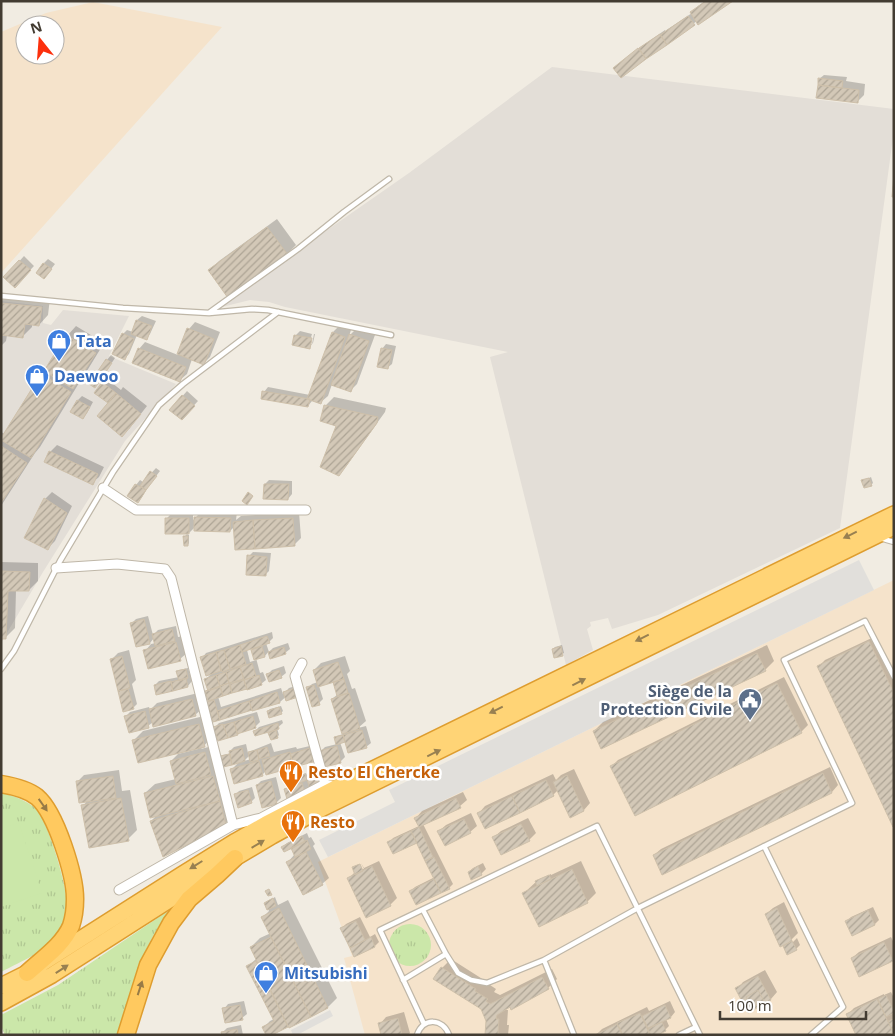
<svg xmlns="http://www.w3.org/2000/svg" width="895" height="1036" font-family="'Open Sans',sans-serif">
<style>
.commercial{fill:#f5e3cb;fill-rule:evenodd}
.industrial{fill:#e3ded7}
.grass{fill:url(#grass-tufts)}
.park{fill:#cbe7a9}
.parking{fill:#e1dfdb}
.shadow{fill:#0003;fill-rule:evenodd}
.building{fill:url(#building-hatch);stroke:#cec0aa}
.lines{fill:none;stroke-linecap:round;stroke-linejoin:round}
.service-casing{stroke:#bfb7a8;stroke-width:7}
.minor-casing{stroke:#bfb7a8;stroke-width:11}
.trunk-casing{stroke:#de9d2f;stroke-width:18}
.motorway-casing{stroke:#de9d2f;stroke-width:19}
.service{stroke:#fff;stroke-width:4.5}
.minor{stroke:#fff;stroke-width:9}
.trunk{stroke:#ffd476;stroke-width:15}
.motorway{stroke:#ffc95f;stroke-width:16}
.oneway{fill:#988051}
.oneway2{fill:#987b46}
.labels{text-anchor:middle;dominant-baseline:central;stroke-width:5;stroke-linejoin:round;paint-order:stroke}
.shop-label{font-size:16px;font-weight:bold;fill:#366cbe;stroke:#fff;text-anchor:start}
.service-label{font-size:16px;font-weight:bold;fill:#4e5e75;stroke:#fff;text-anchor:end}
.food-label{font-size:16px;font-weight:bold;fill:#c56008;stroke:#fff;text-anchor:start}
</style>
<defs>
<pattern id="grass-tufts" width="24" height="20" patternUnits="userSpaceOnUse" patternTransform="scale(1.25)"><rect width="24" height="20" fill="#cbe7a9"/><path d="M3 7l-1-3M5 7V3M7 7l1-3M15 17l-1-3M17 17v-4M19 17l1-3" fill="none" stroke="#b0c792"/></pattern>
<pattern id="building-hatch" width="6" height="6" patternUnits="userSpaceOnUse" patternTransform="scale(1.25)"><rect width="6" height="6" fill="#d3c8b7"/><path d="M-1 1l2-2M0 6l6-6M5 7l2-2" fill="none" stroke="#ada495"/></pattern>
</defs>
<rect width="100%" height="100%" fill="#f1ece2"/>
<!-- commercial -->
<path class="commercial" d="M93,2L222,27L1,273V32L46,13ZM25,25H55V55H25Z
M894,580V1035H365L344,958L352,956L318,862Z"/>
<!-- industrial -->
<path class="industrial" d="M552,67L894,109V130L840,528L658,615L612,629L608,618L590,622L591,626L587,629L593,650L566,665L490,357L508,352L285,307L269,302L250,300L214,309L409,173Z
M1,301L43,306V323L51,325L63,310L129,316L109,356L176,384L125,441L43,572L1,643Z"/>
<!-- grass -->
<path class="grass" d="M1,793C12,795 28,801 36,809C48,822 64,877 66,896C68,907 65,920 60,930C48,951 22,961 1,972Z
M168,911C163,920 157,929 152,938C136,968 128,1002 119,1035H5L1,1026V1015L58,985Z
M389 945a21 21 0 1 1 42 0a21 21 0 1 1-42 0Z"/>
<!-- park -->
<path class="park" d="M19,823L42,893L1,907V829Z"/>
<!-- parking -->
<path class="parking" d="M859,560L874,590L328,857L319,840L395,802L389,790Z
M330,1010L333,1016L297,1035H293L291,1030Z"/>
<!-- shadow -->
<path class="shadow" d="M705,1H731L697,21L646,58L621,77L619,64L645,44L665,30V31L692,13L698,6Z
M824,75L847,77L846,81L865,84L864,95L857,102L819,79Z
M277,219L296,245L287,254L210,270L219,261Z
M24,256L34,266L15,286L5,277Z
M48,259L55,264L48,273L44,263Z
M8,294L50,298L48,315L39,325L32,324V327L23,336L7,335L6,341L1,346V300Z
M142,316L156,321L150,334L146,339L137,335L129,354L125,358L123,334L127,330L133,332L137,320Z
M195,322L220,332L210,357L203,364L192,359L187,374L180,380L139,349L145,342L178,355L189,329Z
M76,326L104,343L82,379L78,382L79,383L40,447L35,453L1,506V432L5,434L67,336Z
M339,326L351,330L349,336L357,328L375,335L357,384L350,391L332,384L328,396L321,402L312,399V401L308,406L264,392L268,387L310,395L333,332Z
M300,331L312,334L309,344H312L314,334H315L313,343L309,347L294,344L296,335Z
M386,344L396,346L392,364L387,368L382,349Z
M111,355L115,358L99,382L107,360Z
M107,379L121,390L123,387L147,406L129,429L109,403L103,383Z
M187,391L198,401L186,414L171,409Z
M82,396L93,402L87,413L83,418L72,411L78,400Z
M334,397L386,408L385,412L347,465L338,475V425L325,406Z
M57,445L104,467L99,477L92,483L50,452Z
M156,468L160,471L150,484L142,497L138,501L136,485L140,480L143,482Z
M871,477L873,483L871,485L863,481Z
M269,480L292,481V494L288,499L265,484Z
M52,492L72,506L55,541L48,548L45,499Z
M202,511L237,512L236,520L241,516L299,512L301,538L294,545L235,526L230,531L196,526L187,535H189V543L188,545L185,536L188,533L166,519L171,514L193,515V520Z
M253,552L271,553L269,571L265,575L249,556Z
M1,562L38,563V581L29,590H16L15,628L6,637H1Z
M148,616L153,635L158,630L176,626L178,637L183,636L187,653L180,659L145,651L151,644L156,643L154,638L150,643L132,623L136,619Z
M272,632L273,638L269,642L266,643L269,652L273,648L288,643L290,649L285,653L271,658L269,651L265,656L256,658L260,673L263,672L266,680L261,684L218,696L221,707L281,688L283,694L289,688L299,685L280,702L253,710V708L214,721L208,702L210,701L206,691L208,689L205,680L213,672L202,658L206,653ZM252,648L256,660L250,662L247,650Z
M876,636L894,673V825L819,666L825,660Z
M562,645L564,653L562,654L553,649L555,647Z
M767,645L774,661L765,670L594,731L603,722Z
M129,650L136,680L132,684L137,704L133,708L124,710L111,660L118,653Z
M345,656L350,671L347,674L352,689L355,688L366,721L358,728L366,726L371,743L366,747L346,741L340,742L345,757L340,762L321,751L325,747L337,744L336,738L337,736L343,734L332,699L338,694V680L319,686L323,699L319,703L308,688L312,684L318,682L314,670L321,663Z
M284,666L286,673L281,677L268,674L272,670Z
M188,668L192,681L188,686L157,693L155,685L159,681L179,677L178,671L179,670Z
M784,677L808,725L801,732L612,766L618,760Z
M198,693L202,709L195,715L153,722L148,726L126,716L130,712L149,707L150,710L157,703Z
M281,706L283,711L281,713L268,711L270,709Z
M257,712L260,722L256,726L239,732L215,727L219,723Z
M208,715L213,736L201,749L212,746L232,817L225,824L151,821L157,815L145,793L155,784L176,779L171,761L178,754L198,749L197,747L134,740L143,731Z
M282,720L283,723L277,728L279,735L277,737L270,733L273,729L255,731L259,727Z
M271,743L274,752L296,747L297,749L314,745L317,756L313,761L266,771L262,775L232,769L239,762L222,757L223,755L231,753L230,751L234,747L246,744L248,753L251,751ZM250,755L251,759L244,761Z
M830,767L838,785L832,792L663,873L654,855L661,849Z
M574,769L590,803L584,810L570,816L558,790L553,795L479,813L485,806L553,774L556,780L561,775Z
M119,770L122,791L130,790L137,830L128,839L83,806L87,801L77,782L84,775Z
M321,770L325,779L310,786L305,791L285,790L289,786L301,781L299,777L301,775L306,773L308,777L311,773Z
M276,777L281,798L277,802L263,806L257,785L261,781Z
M252,787L255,798L251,802L235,795L239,791Z
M463,792L467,800L460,806L423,824L453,884L449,888L417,903L411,891L415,887L435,877L417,841L389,843L393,838L419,826L416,818L422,811Z
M471,813L477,826L470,832L439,831L446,825Z
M528,818L536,833L529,840L494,837L501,831Z
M307,833L309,838L311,837L315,844L313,846L329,878L322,884L288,862L294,855L292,847H283L287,843Z
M379,861L397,898L390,905L348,879L355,872V866L359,864L361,869H364L361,863L364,868Z
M581,861L596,893L587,902L524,893L538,880L551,874V875Z
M483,863L486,869L481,874L472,878L469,872L473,868Z
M275,897L278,905L288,900L337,998L328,1007L290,1026L289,1024L287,1026L264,1027L270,1021L274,1019L248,966L257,958L251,947L260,938L271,933L263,917L269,911L265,903Z
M784,902L798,933L791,940V944L797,938L800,945L796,949L784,946L788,942L766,914L773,908Z
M873,907L879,920L875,924L853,934L847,921L851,917Z
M360,917L370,937L375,934L379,942L375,946L355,955L342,928L346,924Z
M891,937L894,943V958L892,960L852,958L859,952Z
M451,959L484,980V981L496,989L494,992L500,995L552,969L557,979L548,988L503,1010H508L507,1025H509L508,1035H486L488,1020L482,1008L442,968Z
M765,970L777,992L771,999L749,1011L737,989L743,982Z
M891,992L894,998V1012L893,1013L894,1015V1030H893L892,1031L848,1014L854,1008L884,994V995Z
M244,1001L247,1014L242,1018L224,1009L228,1004Z
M670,1001L675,1012L671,1017L666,1019L669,1026L665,1030L651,1035H596L602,1029L647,1007L649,1011Z
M404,1012L410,1033L408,1035H382L380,1024L386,1017Z
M241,1025L243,1035H223V1032L227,1028Z"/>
<!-- building -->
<path class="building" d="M706,1H733L698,25L690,12Z
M688,16L695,25L667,45L660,35Z
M660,34L667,45L646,59L639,48Z
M638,48L646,59L621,78L613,68Z
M818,78L843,81L842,88L818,85Z
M818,85L859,90L858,103L816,98Z
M894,173V197H892Z
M267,227L288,255L228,298L208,270Z
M19,260L31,270L15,288L3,277Z
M43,263L52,269L44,279L36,273Z
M1,303L42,307L39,326L25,324L23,338L1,335Z
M136,320L152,326L147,340L131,334Z
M187,328L214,339L204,365L177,354Z
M332,332L345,337L321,404L307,399Z
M122,333L134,339L125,360L112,354Z
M349,334L369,341L351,392L331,385Z
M66,335L96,353L73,389L44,371Z
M294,335L312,338L310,349L292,345Z
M138,348L186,367L180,382L132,363Z
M381,348L392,350L388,369L377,367Z
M106,359L112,363L95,388L89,384Z
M41,374L71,392L31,458L1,440V438Z
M102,382L116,393L108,403L94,393Z
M262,391L310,399L308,407L261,399Z
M116,393L141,414L122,437L97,416Z
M182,395L195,406L182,420L169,410Z
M77,400L90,407L83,419L70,412Z
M324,405L378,417L377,423L339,476L320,467L336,426L320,421Z
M1,446L27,463L1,503Z
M49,451L98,474L93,485L44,462Z
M150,471L157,476L146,490L140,486Z
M869,478L872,486L864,488L861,480Z
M135,484L146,490L138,503L127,496Z
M264,484H289L288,500L263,499Z
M248,492L253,496L247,505L242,501Z
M44,498L67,513L48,550L24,538Z
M194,517L231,518L230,532L194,531Z
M165,518H189V534H165Z
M293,518L295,546L255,549L253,520Z
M253,520L255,549L235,550L233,522Z
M183,536H188V546H184Z
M247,555L267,557L266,576L246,575Z
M1,571L30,572L29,591H8L6,639H1Z
M144,619L150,644L136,647L130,623Z
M172,629L175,641L155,646L152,634Z
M267,636L270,643L242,652L240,645Z
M869,641L894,693L893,827L817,666Z
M176,642L181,661L148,669L143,650Z
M240,645L246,664L230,669L224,650Z
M262,646L265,657L254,660L251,650Z
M561,646L563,656L554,658L552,649Z
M284,647L286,654L270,659L268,652Z
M224,650L230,669L222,672L216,652Z
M216,652L221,671L206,676L200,657Z
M757,653L766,671L601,749L593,731Z
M122,656L130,688L118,691L110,659Z
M338,662L344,679L318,687L313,670Z
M252,663L256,676L244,680L240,667Z
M240,667L244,679L229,683L226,672Z
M186,669L188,678L179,681L176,671Z
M279,670L282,678L269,682L266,674Z
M226,672L229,683L220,686L216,675Z
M216,675L220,687L208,691L204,679Z
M259,675L262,685L247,690L244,680Z
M186,678L188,687L173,691L171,682Z
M344,679L348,693L337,696L333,682Z
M244,680L247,689L232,693L230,684Z
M171,681L173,691L156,695L154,685Z
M229,683L232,693L223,696L220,686Z
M777,683L802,733L635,816L610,766Z
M314,685L320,705L312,707L306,687Z
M220,686L223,696L208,701L205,691Z
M295,688L298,697L286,701L283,692Z
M128,689L134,709L123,712L118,691Z
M277,692L280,703L252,711L249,701Z
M349,693L360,729L342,734L331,699Z
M192,699L196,716L153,727L149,709Z
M214,700L220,720L213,722L207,702Z
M249,701L252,710L220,720L217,711Z
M279,707L282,714L269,718L267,711Z
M145,711L149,728L129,733L124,716Z
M253,716L256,728L237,734L234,722Z
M234,722L238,735L228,738L223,725Z
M278,723L279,729L255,736L253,731Z
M199,724L205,747L138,763L132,740Z
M223,724L228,738L218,741L213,727Z
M276,730L278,738L271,740L268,733Z
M362,730L367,748L348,753L343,735Z
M343,735L345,742L336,745L334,737Z
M337,746L341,763L324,767L319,751Z
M267,747L270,756L259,759L257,750Z
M242,748L245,761L232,765L229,751Z
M310,748L313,762L294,767L290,754Z
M257,750L259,760L250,762L248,752Z
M205,752L211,775L176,784L170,761Z
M290,752L294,767L266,775L262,760Z
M230,754L232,765L223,767L220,756Z
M259,761L263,776L234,784L230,769Z
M317,773L321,785L310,789L306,777Z
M823,773L832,793L662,875L653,855Z
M305,774L307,780L300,783L298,777Z
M567,775L584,811L570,818L553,782Z
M113,776L116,798L79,803L76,781Z
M213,776L220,801L150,818L144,793Z
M546,780L554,796L520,813L512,796Z
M271,781L277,804L262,808L256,785Z
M302,783L305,792L287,799L284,789Z
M248,790L252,803L238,808L234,794Z
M512,796L520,813L485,829L477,813Z
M121,798L129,841L89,848L81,805Z
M456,798L461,808L419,827L414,818Z
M220,801L226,825L163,857L150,821Z
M464,819L471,833L445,846L437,831Z
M521,824L530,841L501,855L492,837Z
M419,827L433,857L425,861L411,831Z
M411,831L417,843L393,854L387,842Z
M302,836L305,842L284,852L281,847Z
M307,840L311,849L295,857L291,848Z
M306,852L323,885L303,895L286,862Z
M434,857L450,889L441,893L425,861Z
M360,864L363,871L355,875L352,867Z
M372,866L391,906L366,918L347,878Z
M478,866L482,875L471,880L468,872Z
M572,869L588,903L539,927L522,893Z
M549,875L551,879L537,886L535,881Z
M434,879L441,893L416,905L409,891Z
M269,889L272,895L268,896L265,891Z
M273,898L276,906L267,910L264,903Z
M279,908L328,1008L311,1017L261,917Z
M777,908L792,941L780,947L765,914Z
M868,910L875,925L852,936L845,921Z
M356,921L365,940L350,948L340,928Z
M271,937L311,1017L289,1028L250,947Z
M371,937L375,947L354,957L350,948Z
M792,941L797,950L787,955L783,946Z
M884,942L893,961L859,977L851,958Z
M256,961L288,1027L272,1035H266L262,1027L274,1021L246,966Z
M441,967L476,989L475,991L488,999L486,1001L490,1004L542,977L549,989L511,1010L510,1007L497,1015L496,1019H499L498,1033L500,1034V1035H485L486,1021L481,1009L433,979Z
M758,976L771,1000L748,1013L735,988Z
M758,990L764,1001L752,1008L746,997Z
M886,995L894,1011V1013L886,1017L878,999Z
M877,999L893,1032L887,1035H856L846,1014Z
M240,1005L243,1020L225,1023L222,1008Z
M665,1005L671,1018L648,1028L642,1016Z
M640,1013L650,1035H623L617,1023Z
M398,1018L402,1035H381L378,1023Z
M894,1019V1032H893L888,1021Z
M662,1022L666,1031L657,1035H651L648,1029Z
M617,1024L622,1035H595Z
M237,1029L238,1035H222L221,1032Z"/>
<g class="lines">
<!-- service casing -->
<g class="service-casing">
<path id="service" d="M1,296L123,308L209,313L252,309L268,310L391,335
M210,312L298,249L344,212L389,179
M880,538L894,542
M1,669L14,651L60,561L113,472L159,405L183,384L278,312
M764,846L843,1007L811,1035
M423,910L446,954L458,973L471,980L487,983L544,960
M403,980L446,954
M424,1024L380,930L597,826L700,1035
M417,1035C423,1017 443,1018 449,1035
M574,1035L544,960L638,908L852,803L784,660L865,621L894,677
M679,1035L696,1027"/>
</g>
<!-- minor casing -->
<g class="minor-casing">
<path id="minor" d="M103,488L136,510H306
M56,568L117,564L165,569L171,578L233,825
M302,663L295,676L325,784
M119,890L233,825L261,818L325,784L337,787"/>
</g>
<!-- trunk casing -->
<g class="trunk-casing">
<path id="trunk" d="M1,986L27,973L181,875L236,841L266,824L363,774L894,514
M1,1003L52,975L235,858L272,836L323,808L894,527"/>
</g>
<!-- motorway casing -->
<g class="motorway-casing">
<path id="motorway" d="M1,784C13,786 27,789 37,797C56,813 75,875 75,899C75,908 74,917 71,926C63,945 42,959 27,973
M126,1035L148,965L171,923L189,899L217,875L235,858"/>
</g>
<!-- service -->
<use href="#service" class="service"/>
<!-- minor -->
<use href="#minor" class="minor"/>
<!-- trunk -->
<use href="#trunk" class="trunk"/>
<!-- motorway -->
<use href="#motorway" class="motorway"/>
</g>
<!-- one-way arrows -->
<defs><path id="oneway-solid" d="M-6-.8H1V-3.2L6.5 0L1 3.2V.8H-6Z" transform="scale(1.25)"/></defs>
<g class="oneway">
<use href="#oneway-solid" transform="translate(850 535) rotate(154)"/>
<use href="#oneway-solid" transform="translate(642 638) rotate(154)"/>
<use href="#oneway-solid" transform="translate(579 682) rotate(-27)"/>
<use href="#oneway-solid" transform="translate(496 710) rotate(154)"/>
<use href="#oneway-solid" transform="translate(434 753) rotate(-26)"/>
<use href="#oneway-solid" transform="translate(258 844) rotate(-31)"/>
<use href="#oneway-solid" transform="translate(196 865) rotate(148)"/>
<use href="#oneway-solid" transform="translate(62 969) rotate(-33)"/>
</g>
<g class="oneway2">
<use href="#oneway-solid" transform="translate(43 805) rotate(55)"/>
<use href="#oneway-solid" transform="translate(140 988) rotate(-72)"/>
</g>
<!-- icons -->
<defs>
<g id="shop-pin" transform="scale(1.25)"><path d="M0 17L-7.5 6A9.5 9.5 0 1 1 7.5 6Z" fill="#3f7fe0" stroke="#fff"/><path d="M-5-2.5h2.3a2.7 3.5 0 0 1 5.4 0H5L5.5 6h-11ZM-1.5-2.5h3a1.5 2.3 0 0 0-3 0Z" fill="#fff"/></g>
<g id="civic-pin" transform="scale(1.25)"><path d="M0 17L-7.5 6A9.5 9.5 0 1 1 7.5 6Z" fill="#5c6f8a" stroke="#fff"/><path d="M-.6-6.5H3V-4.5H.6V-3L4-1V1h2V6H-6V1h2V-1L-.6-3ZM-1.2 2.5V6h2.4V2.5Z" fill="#fff"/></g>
<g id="restaurant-pin" transform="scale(1.25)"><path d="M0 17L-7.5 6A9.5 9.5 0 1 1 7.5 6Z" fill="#e8710a" stroke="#fff"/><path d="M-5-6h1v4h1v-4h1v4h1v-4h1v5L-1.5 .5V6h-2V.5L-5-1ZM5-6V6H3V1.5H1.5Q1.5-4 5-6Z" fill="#fff"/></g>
</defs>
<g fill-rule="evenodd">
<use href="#shop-pin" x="59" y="341"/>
<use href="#shop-pin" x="37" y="376"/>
<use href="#civic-pin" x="750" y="700"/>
<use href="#restaurant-pin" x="291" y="772"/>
<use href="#restaurant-pin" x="293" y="822"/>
<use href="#shop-pin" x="266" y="973"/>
</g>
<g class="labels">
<!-- shop labels -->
<g class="shop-label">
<text x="76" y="341">Tata</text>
<text x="54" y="376">Daewoo</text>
<text x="284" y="973">Mitsubishi</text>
</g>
<!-- service labels -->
<g class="service-label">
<text x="732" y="691">Siège de la<tspan x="732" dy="18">Protection Civile</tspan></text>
</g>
<!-- food labels -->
<g class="food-label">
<text x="308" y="772">Resto El Chercke</text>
<text x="310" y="822">Resto</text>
</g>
</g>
<!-- border -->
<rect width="895" height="1036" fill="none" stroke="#433c32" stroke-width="5"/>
<!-- north arrow -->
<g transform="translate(40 40) rotate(343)"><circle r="24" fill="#ffffff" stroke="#b4b1ad"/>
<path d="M0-4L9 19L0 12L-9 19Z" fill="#fc300d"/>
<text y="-8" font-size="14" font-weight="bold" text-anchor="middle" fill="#433c32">N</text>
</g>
<!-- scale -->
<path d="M720 1011v8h146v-8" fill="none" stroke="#433c32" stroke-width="2.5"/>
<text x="728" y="1011" font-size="15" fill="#433c32" stroke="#ffffff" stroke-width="4" paint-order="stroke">100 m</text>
</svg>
